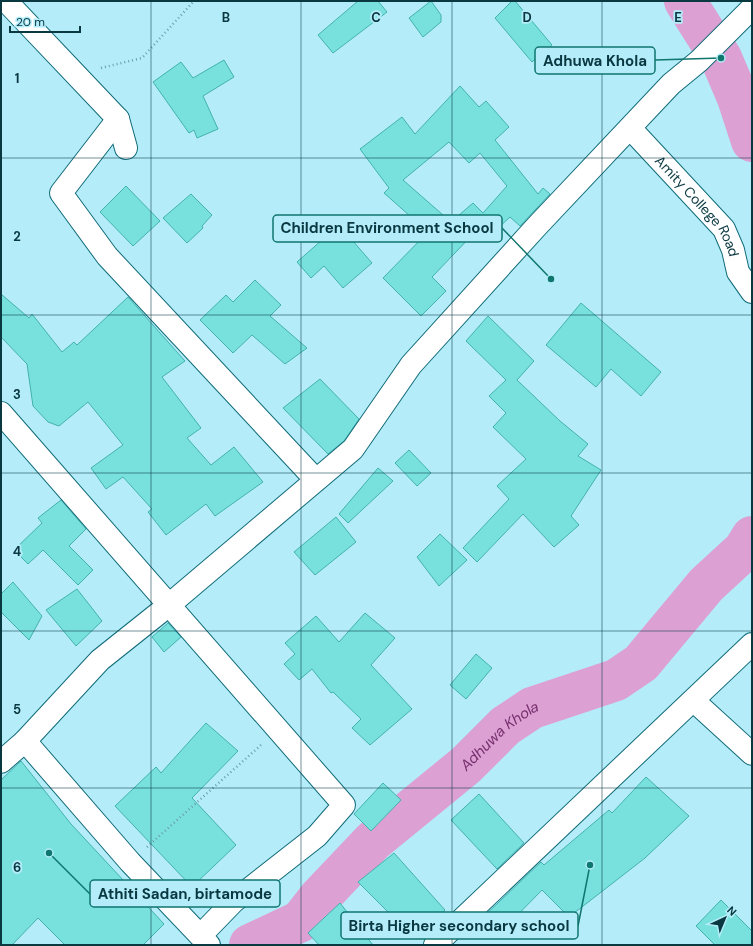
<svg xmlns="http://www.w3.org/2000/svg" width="753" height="946" font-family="'DM Sans',sans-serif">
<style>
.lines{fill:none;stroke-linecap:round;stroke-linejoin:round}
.river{stroke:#dca0d3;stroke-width:42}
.building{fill:#79e1dd;stroke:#42b2ae;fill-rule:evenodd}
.minor-casing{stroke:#116b79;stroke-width:24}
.path{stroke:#6a9faa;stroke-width:2.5;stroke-dasharray:1 3;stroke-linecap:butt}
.minor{stroke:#fff;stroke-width:22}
.grid{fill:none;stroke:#093841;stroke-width:1;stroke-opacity:0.55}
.labels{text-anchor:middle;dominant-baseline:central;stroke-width:3.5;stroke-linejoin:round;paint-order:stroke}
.street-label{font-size:14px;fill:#093841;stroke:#b4edf9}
.water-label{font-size:15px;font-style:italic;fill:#76306e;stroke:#b4edf9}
.grid-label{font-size:13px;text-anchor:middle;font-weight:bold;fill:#093841;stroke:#b4edf9;stroke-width:3.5;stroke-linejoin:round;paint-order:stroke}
.leader{fill:none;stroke:#0f766e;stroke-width:1.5}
.callout-dot{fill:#0f766e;stroke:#b4edf9;stroke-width:1.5}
.callout{fill:#b4edf9;stroke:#0f766e;stroke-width:1.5}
.callout-label{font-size:15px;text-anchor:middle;font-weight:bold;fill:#093841}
</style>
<rect width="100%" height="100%" fill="#b4edf9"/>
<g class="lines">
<!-- river -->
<g class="river">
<path d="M685,1L721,58L738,98L752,141"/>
<path id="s1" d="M250,945L301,921L319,898L373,841L466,765L505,726L532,708L616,680L641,663L706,585L744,550L752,537"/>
</g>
</g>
<!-- building -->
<path class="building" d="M358,1H378L387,12L333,53L318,35Z
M431,1L441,15V22L423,37L409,18Z
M512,1H515L552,45L532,62L495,18Z
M224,60L234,77L203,96L218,129L197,138L194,130L189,133L153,82L181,62L193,78Z
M460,86L479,107L486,101L509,127L495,140L538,194L543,188L550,194L520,226L510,217L485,240L476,231L432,277L446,291L421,316L383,278L428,232L384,193L389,188L360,149L402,117L415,134ZM449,142L469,163L480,153L507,186L483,213L473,203L451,222L403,180Z
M126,186L160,221L133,246L100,212Z
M191,194L212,215L202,226L203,228L187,243L163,218Z
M339,225L372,263L343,288L324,266L311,278L297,262Z
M255,280L281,305L270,316L307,348L285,364L252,335L233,353L200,320L226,295L233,302Z
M1,294L29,318L32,314L62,352L74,342L77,345L128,297L185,361L162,377L201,428L187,438L211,465L234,447L263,482L215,516L206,504L166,535L148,512L152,509L123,477L106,489L91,468L123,445L88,402L59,426L48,422L33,406L27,364L1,337Z
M581,303L661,372L641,396L611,369L596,387L546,345Z
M488,316L534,361L517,380L560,421L588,444L578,456L601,470L571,516L579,525L554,547L523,514L477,562L463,548L509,499L497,486L526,459L493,427L506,413L489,396L506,380L466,341Z
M320,379L359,419L344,441L328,454L283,408Z
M409,450L431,473L417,486L395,463Z
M378,468L393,481L348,523L339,514Z
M61,500L86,529L69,546L93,570L78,585L43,550L28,564L14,550L42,523L38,518Z
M336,517L356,542L315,575L294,552Z
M440,534L467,560L439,586L417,557Z
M13,582L42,616L29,640L1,612V594Z
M77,589L102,621L76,646L46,610Z
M365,613L395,638L371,665L412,709L370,745L352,728L361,719L333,692L331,693L312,669L299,680L284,664L295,654L285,643L316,616L339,642Z
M168,623L181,637L164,652L152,637Z
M476,654L492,668L466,699L450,685Z
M206,723L238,751L192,798L236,845L192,887L115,806L156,767L161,773Z
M21,761L71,824L164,924L143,945H65L38,918L12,945H1V780Z
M646,777L689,816L645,858L569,917L542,890L496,937L479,921L541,862L544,865L609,810L612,813Z
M383,783L401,800L371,831L354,814Z
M479,794L524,843L497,869L451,820Z
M394,853L445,910L415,939L358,882Z
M721,900L752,931V945H715L696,926Z
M340,903L373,945H319L308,933Z"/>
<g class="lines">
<!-- minor casing -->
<g class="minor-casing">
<g id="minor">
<path d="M6,1L118,119L126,148"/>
<path d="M118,119L61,193L107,256L316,480"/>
<path id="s2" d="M630,128L724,229L733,250L738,272L752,292"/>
<path d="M1,413L344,805L317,836L234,901L201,935"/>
<path d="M694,701L752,754"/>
<path d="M25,741L130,862L209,945"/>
<path d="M1,762L25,741L100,660L169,605L353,449L411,365L537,226L671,84L699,61L752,8"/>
<path d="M435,945L752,644"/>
</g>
</g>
<!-- path -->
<path class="path" d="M101,68L142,58L194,1
M147,847L261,745"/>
<!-- minor -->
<use href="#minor" class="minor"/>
</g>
<!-- grid -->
<path class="grid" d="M151,1V945M301,1V945M452,1V945M602,1V945M1,158H752M1,315H752M1,473H752M1,631H752M1,788H752"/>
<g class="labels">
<!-- street labels -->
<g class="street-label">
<text stroke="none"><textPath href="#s2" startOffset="104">Amity College Road</textPath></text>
</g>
<!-- water labels -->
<g class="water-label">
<text stroke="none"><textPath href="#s1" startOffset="329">Adhuwa Khola</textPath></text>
</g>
</g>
<g class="grid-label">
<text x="226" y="22">B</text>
<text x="376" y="22">C</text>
<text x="527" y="22">D</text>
<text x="678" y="22">E</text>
<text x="17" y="83">1</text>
<text x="17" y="241">2</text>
<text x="17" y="399">3</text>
<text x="17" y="556">4</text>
<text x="17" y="714">5</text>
<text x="17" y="872">6</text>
</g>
<!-- callouts -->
<path class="leader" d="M721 58L655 60M551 279L502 228M49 853L90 894M590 865L578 926"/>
<g class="callout-dot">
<circle cx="721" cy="58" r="4"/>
<circle cx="551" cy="279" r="4"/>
<circle cx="49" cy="853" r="4"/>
<circle cx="590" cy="865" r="4"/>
</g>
<g class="callout">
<rect x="535" y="47" width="120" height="27" rx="4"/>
<rect x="273" y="215" width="229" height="27" rx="4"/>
<rect x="90" y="880" width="190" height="27" rx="4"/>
<rect x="341" y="912" width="237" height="27" rx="4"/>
</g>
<g class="callout-label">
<text x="595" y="66">Adhuwa Khola</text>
<text x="387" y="233">Children Environment School</text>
<text x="185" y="899">Athiti Sadan, birtamode</text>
<text x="459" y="931">Birta Higher secondary school</text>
</g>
<!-- border -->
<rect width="753" height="946" fill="none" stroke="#093841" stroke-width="4"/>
<!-- north arrow -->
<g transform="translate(725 918) rotate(44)" stroke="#b4edf9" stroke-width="3" paint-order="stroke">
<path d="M0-3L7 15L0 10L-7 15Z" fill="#093841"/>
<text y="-6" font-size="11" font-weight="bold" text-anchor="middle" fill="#093841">N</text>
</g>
<!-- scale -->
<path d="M10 26v6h70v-6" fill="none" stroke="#093841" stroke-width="2"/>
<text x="16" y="26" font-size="12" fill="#093841" stroke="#b4edf9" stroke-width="3" paint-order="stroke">20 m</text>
</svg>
